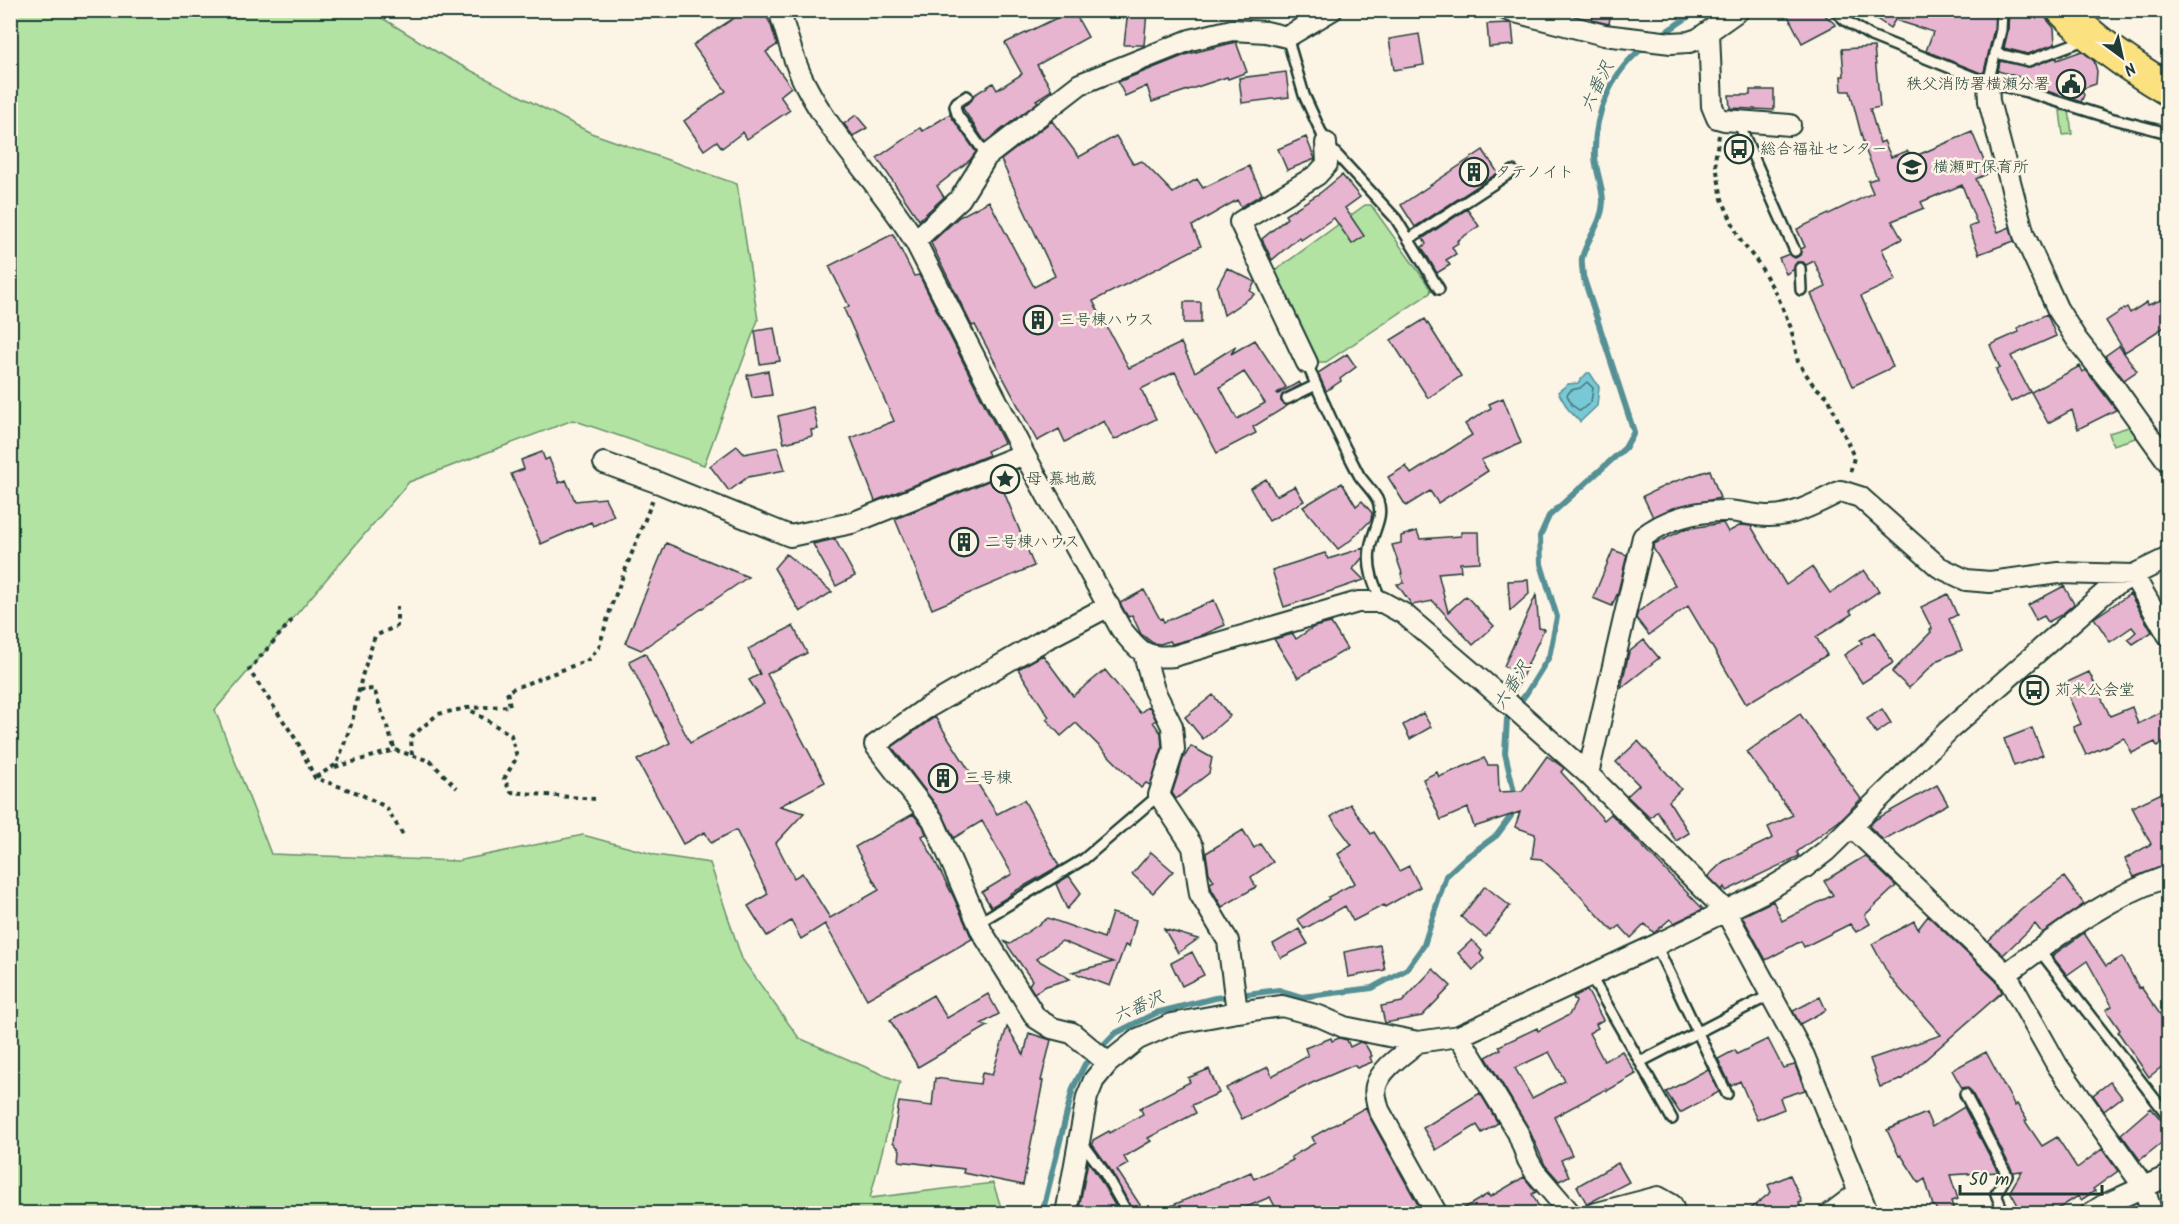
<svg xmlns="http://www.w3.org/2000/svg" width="2179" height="1224" font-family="Kalam,'Klee One',sans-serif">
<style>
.green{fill:#b2e3a2;stroke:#68906b;stroke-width:1.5}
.water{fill:#79c8d6;stroke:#559095;stroke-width:1.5}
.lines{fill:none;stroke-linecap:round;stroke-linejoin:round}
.shore{stroke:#437575;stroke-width:1.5}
.stream{stroke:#559095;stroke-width:6}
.building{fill:#e8b5d1;stroke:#1f3d34;stroke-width:1.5;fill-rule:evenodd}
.service-casing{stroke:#1f3d34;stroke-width:14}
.minor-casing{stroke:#1f3d34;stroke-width:24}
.trunk-casing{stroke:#1f3d34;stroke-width:36}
.path{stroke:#1f3d34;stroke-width:4;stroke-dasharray:4.5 4.5;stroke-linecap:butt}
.service{stroke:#fcf5e5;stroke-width:9}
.minor{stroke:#fcf5e5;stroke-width:20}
.trunk{stroke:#fbe180;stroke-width:32}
.labels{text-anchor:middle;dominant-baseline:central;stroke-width:5;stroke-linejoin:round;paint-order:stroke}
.poi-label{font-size:16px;fill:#1f3d34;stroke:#fcf5e5;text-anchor:start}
.water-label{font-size:18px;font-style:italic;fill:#315954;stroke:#fcf5e5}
</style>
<rect width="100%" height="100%" fill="#fcf5e5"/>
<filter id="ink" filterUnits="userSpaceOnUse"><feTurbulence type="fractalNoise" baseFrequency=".0167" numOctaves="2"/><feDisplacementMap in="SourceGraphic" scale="12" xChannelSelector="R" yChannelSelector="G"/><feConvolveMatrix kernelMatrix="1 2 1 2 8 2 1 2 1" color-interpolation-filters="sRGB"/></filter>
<g filter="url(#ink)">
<!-- green -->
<path class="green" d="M10,11H371L445,57L591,133L737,184L758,320L704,465L573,420L409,482L215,710L271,854L457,861L583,835L656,855L710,863L742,959L799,1038L900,1082L870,1198L993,1183L1003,1213H11Z
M2069,110L2072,134L2063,135L2060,111Z
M1365,205H1371L1431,289L1430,293L1326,362H1319L1275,278L1276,270Z
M2132,426L2136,438L2113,445L2109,433Z"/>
<!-- water -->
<path class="water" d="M1587,373H1590L1599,387L1597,406L1580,422L1568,409L1558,392L1568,384L1578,383Z"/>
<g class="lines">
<!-- shore -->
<path class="shore" d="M1587,382L1593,388L1591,402L1580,411L1572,405L1567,395L1571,390L1580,388Z"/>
<!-- stream -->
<path class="stream" d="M1660,36L1698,10
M1513,797L1514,792L1505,753L1507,719L1526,694L1549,657L1557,617L1541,564L1540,536L1549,516L1625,448L1634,432L1583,276C1583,271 1581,263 1582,258C1587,238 1602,224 1603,202C1603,187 1596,172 1595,157C1593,115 1612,69 1647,45
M1042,1214L1073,1088L1085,1064L1114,1034L1156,1013L1215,998L1279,990L1302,997L1372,988L1407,969L1424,945L1446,876L1463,860L1497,835L1511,816L1512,807"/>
</g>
<!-- building -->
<path class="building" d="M746,10H763L771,25L777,45L766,52L791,87L780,96L790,110L747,139L743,132L722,148L717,141L704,150L684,121L726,91L693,45Z
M1073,10L1088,37L1037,65L1052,90L1036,100L1038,102L985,142L962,107L971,101L974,95L993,83L997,90L1022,74L1005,43Z
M1128,10L1147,12L1144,45H1124Z
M1594,10H1611L1609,24L1592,20Z
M1785,10H1819L1836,25L1802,43Z
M1863,10H1995L1994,29L1984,72L1981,73L1926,51L1933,32L1895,20L1890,28Z
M2009,10H2039L2054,28L2055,44L2028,54L2004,48L2008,31Z
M1508,23L1512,24L1514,45L1489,47L1487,24Z
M1419,34L1424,65L1394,70L1389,39Z
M1236,42L1247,72L1228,79L1227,77L1152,102L1147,86L1125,96L1118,82L1188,54Z
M1874,47L1880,107L1870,109L1880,143L1884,141L1891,157L1907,151L1913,157L1972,132L1989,173L1976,179L1998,232L2010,227L2014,241L1979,254L1969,227L1977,224L1962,185L1921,202L1924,208L1892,221L1902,239L1882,249L1896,280L1861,296L1893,367L1853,386L1811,294L1826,287L1814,261L1806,265L1803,262H1797L1793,270L1786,274L1779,258L1789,254L1795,258L1801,254V249L1805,247L1797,229L1873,193L1868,181L1877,178L1865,149L1850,91H1842L1841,76H1844L1842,49Z
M2082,51L2094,61L2097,71L2096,84L2081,89L2084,95L2081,102L2025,84L2023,78L1998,71L2000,61L2030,67L2057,57V60Z
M1286,72L1289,97L1242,103L1239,78Z
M1750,90H1774V110L1730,108L1729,95H1750Z
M950,114L976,152L970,160L937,186L944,197L919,220L877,158L920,128L923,131Z
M856,115L867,128L853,136L844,124Z
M1052,121L1079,157L1116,136L1133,164L1142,161L1173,193L1197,179L1203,188L1249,166L1262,194L1241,207L1237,200L1192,226L1201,246L1093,301L1129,368L1181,343L1195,372L1236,346L1231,354L1255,340L1286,387L1277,393L1278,394L1299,382L1301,385L1282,395L1281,401L1287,406L1253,427L1256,433L1217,453L1175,372L1141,389L1156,419L1114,440L1104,421L1065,442L1059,429L1037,441L975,325L972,326L931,243L959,217L989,201L1034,287L1055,276L1001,160ZM1244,372L1265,403L1237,419L1220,387Z
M1306,137L1315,159L1287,170L1278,149Z
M1483,150L1498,173L1415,227L1401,205Z
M1342,175L1360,197L1345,208L1364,236L1352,244L1334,218L1301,240L1299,237L1272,260L1262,239L1287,218L1285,215L1320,193Z
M1467,209L1479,226L1457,241L1458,243L1452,247L1456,254L1446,260L1450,265L1437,273L1422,247L1426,244L1423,238Z
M893,234L914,276L919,275L1004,443L987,451L989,455L875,501L851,438L894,421L844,309L849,306L829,266Z
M1227,268L1255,282L1250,291L1255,294L1224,315L1217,287Z
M2169,297V324L2125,352L2106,321L2127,307L2130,313L2147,302L2148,305Z
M1184,302H1201V323H1184Z
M2047,314L2056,336L2011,356L2030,392L2011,402L1999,380L1996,369L2000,368L1990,345L2019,332L2017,328Z
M1425,319L1461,376L1428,398L1391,340Z
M774,328L780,361L760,364L755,331Z
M2119,346L2137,371L2124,380L2105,356Z
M1347,354L1356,367L1340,379L1341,381L1326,391L1318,373Z
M2080,366L2083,372L2086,370L2116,410L2078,429L2072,410L2048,423L2031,392Z
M768,371L772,395L752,398L747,375Z
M1503,398L1521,443L1481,460L1488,471L1438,503L1430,491L1406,506L1388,477L1406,466L1411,474L1472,435L1465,424L1491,408L1489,404Z
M813,407L818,429L811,430L812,436L784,443L778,416Z
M737,446L744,454L778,447L785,470L748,477L729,491L710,466Z
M542,452L545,460L549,458L559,483L566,480L575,501L605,498L614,516L593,526L591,522L541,544L511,474L524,469L521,460Z
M1710,470L1720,498L1679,506L1653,517L1643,496L1673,482Z
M998,477L1034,566L932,609L895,519Z
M1266,479L1276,496L1295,486L1304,501L1269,521L1250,488Z
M1342,483L1356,506L1362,501L1372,513L1371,520L1351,540L1338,549L1303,507Z
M1723,523L1728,532L1741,525L1751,526L1786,585L1812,567L1830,593L1864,570L1879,591L1850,611L1852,614L1816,637L1827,655L1746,704L1688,606L1649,635L1636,618L1638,612L1675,585L1653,548L1654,544L1685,529Z
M1417,531L1420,539L1461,536V532H1479L1480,562L1460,563L1461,571L1438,573L1448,612L1466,596L1494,626L1473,645L1433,601L1412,605L1397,584L1404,583L1401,574L1402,573L1392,545L1401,543V536Z
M835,539L855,576L836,586L813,544Z
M666,543L748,577L641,650L625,643Z
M1363,548V557L1353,569L1364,580L1284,607L1272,570L1325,553L1328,559Z
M1613,550L1627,555L1618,592L1612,606L1593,598Z
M786,554L832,592L800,612L774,568Z
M1528,580L1529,594L1510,611L1508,581Z
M2064,586L2074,604L2061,615L2048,622L2044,616L2036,620L2028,605Z
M1144,590L1160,619L1162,618L1164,622L1214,600L1225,625L1198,637L1172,644L1170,641L1160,644L1153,643L1141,634L1132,615L1128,617L1120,603Z
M1948,594L1957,615L1949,619L1962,650L1938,660L1909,688L1892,672L1931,632L1930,630L1932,629L1921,607Z
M2130,594L2152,632L2133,644L2128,639L2136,632L2132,627L2110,642L2094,618Z
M1536,595L1539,628L1544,629L1516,690L1514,671L1504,666Z
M1331,623L1347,649L1298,678L1274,639L1293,634L1296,639L1314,627Z
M793,626L807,653L767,674L825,782L780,806L804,813L776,843L794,878L802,873L830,918L879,890L855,847L913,814L923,826L926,834L922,836L954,898L972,939L867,999L825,924L801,939L791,921L767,936L748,906L768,894L736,830L711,843L705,832L683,844L637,760L670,743L629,661L645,653L690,743L764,703L749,680L760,674L748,649Z
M1875,632L1893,663L1862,683L1844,655L1862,643L1860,640Z
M1644,640L1659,658L1621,688L1629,652Z
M1043,655L1073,696L1105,670L1140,713L1149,706L1156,720L1153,722L1161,733L1162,748L1150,785L1146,783L1141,788L1076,723L1061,736L1046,719L1049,717L1018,669Z
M2089,672L2110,716L2132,707L2138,724L2169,708V740L2157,746L2155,742L2132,753L2124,738L2086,755L2073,727L2081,724L2063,684Z
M1213,695L1230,716L1203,739L1185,717Z
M1882,709L1891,723L1876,733L1867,719Z
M1423,713L1431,727L1410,739L1403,725Z
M1800,714L1861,799L1839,821L1797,852L1799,856L1726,891L1724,887L1722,890L1708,876L1723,862L1773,838L1768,827L1793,815L1747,752Z
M935,717L997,814L1024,800L1059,866L1010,894L1011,895L991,907L982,892L1012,874L982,821L954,838L942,813L892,747Z
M2032,728L2043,755L2014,766L2004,739Z
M1638,741L1681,789L1669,801L1689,833L1676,841L1657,811L1650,818L1627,796L1639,785L1616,762Z
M1191,746L1212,758L1209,773L1176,799L1172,793L1183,759Z
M1547,756L1564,768L1561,772L1604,820L1611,814L1703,909L1674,923L1670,919L1654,933L1645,924L1631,938L1620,926L1613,931L1569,884L1541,859L1532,858L1535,834L1515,827L1520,812L1474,827L1468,808L1441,820L1423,779L1437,772L1439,777L1484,758L1488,765H1498L1499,792L1522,791Z
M1937,785L1948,804L1883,840L1869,826L1876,819Z
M2164,792L2169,801V864L2134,877L2125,859L2151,844L2132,807Z
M1350,804L1371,834L1374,832L1399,871L1409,866L1420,887L1385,907L1384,905L1353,921L1345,906L1304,929L1298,919L1329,899L1328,897L1355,883L1338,854L1352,845L1331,817Z
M1243,830L1254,848L1260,844L1273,862L1251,877L1256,887L1222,907L1212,890L1210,883L1214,881L1209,873L1206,853Z
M1151,852L1173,871L1153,893L1132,874Z
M1865,856L1896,886L1865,915L1870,924L1856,932L1850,924L1804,947L1801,941L1766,960L1742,916L1773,901L1782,921L1833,895L1824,881Z
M1069,876L1081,893L1067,909L1056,884Z
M2064,877L2084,904L2042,933L2035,924L2003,955L1988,941L2022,909Z
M1485,886L1510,906L1486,937L1461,917Z
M1112,913L1136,920L1129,947L1125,945L1110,986L1072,972L1113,962L1062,941L1036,959L1070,979L1046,986L1034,993L1029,985L1032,980L1005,942L1010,944L1048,918L1104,938Z
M1928,916L1996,981L2002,992L1903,1079L1880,1087L1870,1059L1941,1035L1891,979L1872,944L1914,921L1918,929Z
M1164,929L1198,939L1178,953Z
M1299,929L1308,944L1281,958L1273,944Z
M2084,933L2106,966L2122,957L2139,988L2141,987L2169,1027V1061L2149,1077L2118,1032L2120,1030L2106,1010L2112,1006L2087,961L2067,975L2052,956Z
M1472,940L1482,951L1480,954L1484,959L1473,970L1458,953Z
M1380,945L1385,970L1348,977L1344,952Z
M1192,952L1204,975L1182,986L1171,963Z
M1433,969L1451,986L1422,1016L1385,1023L1381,1006L1402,1002Z
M1587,990L1603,1020L1596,1024L1598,1028L1589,1033L1604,1061L1622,1051L1636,1074L1607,1091L1606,1089L1554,1117L1572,1155L1561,1160L1569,1176L1559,1181L1545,1165L1528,1127L1486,1057L1501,1049L1499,1046L1537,1028L1538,1031L1569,1015L1576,1002L1573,997ZM1549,1052L1565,1081L1532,1098L1515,1068Z
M988,994L999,1014L981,1024L988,1026L918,1067L890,1020L933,995L947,1018Z
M1820,997L1826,1010L1800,1024L1793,1011Z
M1007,1027L1024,1055L1029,1033L1051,1040L1041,1081H1043L1023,1185L963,1173L964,1169L899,1161L900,1150L893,1142L899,1102L932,1106L935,1078L980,1084L982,1073L992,1075Z
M1331,1038L1332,1041L1339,1038L1347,1040L1350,1047L1360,1042L1365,1044L1372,1056L1370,1057L1372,1062L1357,1068L1354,1065L1312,1083L1242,1119L1226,1088L1268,1067L1272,1076L1308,1056L1305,1048Z
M1768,1039L1783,1068L1795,1065L1805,1090L1780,1098L1784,1109L1757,1120L1740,1081L1731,1086L1718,1059L1735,1050L1737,1054Z
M1986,1052L2015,1106L2017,1104L2027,1120L2025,1121L2042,1146L2057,1137L2077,1168L2102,1149L2118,1171L2093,1189L2095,1191L2081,1200L2078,1196L2050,1214H2023L2010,1191L2022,1171L2013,1172L1971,1091L1966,1087L1962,1088L1952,1070Z
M1209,1069L1219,1093L1192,1105L1196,1113L1148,1138L1151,1141L1124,1157L1128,1164L1117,1170L1146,1214H1135L1110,1169L1092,1144L1093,1140L1109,1131L1110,1133L1143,1114L1140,1108L1190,1082L1188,1078Z
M1708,1069L1719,1092L1680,1113L1666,1092Z
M2110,1082L2122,1097L2104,1111L2093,1095Z
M1480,1093L1498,1123L1482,1133L1477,1125L1436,1150L1423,1128Z
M1366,1107L1369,1116L1423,1214H1279L1270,1197L1230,1214H1152L1251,1172L1254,1179L1293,1160L1291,1157L1315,1143L1312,1137Z
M1964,1107L1998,1172L1950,1175L1958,1199L1951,1201L1955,1214H1938L1935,1206H1933L1925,1179L1919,1183L1901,1155L1899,1156L1887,1130L1926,1113L1932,1127Z
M2151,1108L2169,1129V1137L2140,1160L2121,1134Z
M1088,1161L1098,1176L1120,1214H1078Z
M1618,1163L1629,1182L1587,1204L1577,1186Z
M1790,1175L1802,1202L1799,1203L1803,1214H1744L1771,1192L1768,1185Z
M1524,1177L1536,1192L1532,1194L1543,1214H1454L1488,1194L1490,1197Z"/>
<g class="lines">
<!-- service casing -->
<g class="service-casing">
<path id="service" d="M1300,10L1302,28
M1834,10L1846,21L1871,36L1988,83L2024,91L2110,118L2168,133
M1287,37L1304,95L1326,143L1396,219L1439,289
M1995,53L2028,61L2087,39
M1988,83L2001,30L2002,10
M967,96L957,102L955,106L957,114L987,156
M1738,122L1795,251
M1409,239L1513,171
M1800,268L1801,290
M1307,363C1322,401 1340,439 1359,475C1364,483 1375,493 1378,501C1384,518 1372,532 1370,549C1367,569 1374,585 1382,602
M1287,399L1316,385
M978,923L1084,859L1159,795
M1656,945L1727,1094
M2039,950L2168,1116
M1590,975L1640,1062L1770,995
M1640,1062L1672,1119
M1965,1094L2007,1175L1996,1194L2004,1214
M1081,1141L1104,1172L1128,1214"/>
</g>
<!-- minor casing -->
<g class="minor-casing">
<path id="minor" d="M779,10C787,34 793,62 805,84C834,141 882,186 915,241L1024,454L1121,629C1139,651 1145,659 1174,656L1358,602H1382L1404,614L1507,702L1588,774L1725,910L1804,1056L1868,1214
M1507,10L1604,35L1671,43L1689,42L1698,39L1739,10
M1709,32L1712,106L1717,118L1724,120L1790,125
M1988,83L1989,101L2024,235L2057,308L2077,340L2115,388L2168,462
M915,241L960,199L987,156L1080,84L1190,40L1232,30L1266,32L1287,37L1332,10
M1307,363L1240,222L1317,175L1327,164L1326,143
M604,463L659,483L790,536L852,523L1024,454
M2133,575L2168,635
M1144,654L1154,690L1172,726L1174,749L1159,795L1193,847L1200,894L1228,941L1237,1012
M1588,774L1643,537C1666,519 1696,511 1726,511C1739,511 1753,516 1767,516C1792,517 1819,502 1841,491L1860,497L1939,567L1966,580L1990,582L2059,573L2133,575
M1852,827L2006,974L2057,1065L2144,1187L2152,1214
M2006,974C2060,934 2104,899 2168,876
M1459,1036L1518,1133L1528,1160L1535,1172L1571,1214
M1418,1042C1404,1054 1381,1068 1376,1086C1374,1094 1377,1103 1379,1110L1437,1214
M1108,1063L1072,1033L1052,1028L1036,1018L982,932L933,820L875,745L925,709L1046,639L1109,606
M1066,1214L1087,1097L1094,1080L1108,1063L1138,1039L1172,1024L1237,1012L1282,1006L1319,1016L1344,1027L1418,1042L1459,1036L1656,945L1764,892L1804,868L1826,851L1949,730L2109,589L2133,575L2168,558
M1593,1214L1658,1197L1672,1205L1675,1214
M1830,1214L1859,1192
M2090,1214L2104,1205L2168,1176"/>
</g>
<!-- trunk casing -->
<g class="trunk-casing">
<path id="trunk" d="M2063,10C2094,42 2131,67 2168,89"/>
</g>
<!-- path -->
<path class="path" d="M1719,135L1715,160L1722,199L1740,240L1759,264L1778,297L1791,328L1798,362L1814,386L1828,397L1854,457L1850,474
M292,620L249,670L297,741L315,778L358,793L386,807L403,835
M359,690L374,689L395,750
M412,755L411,737L438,714L467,708
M335,767L395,750L430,761L457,788
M316,777L337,764L352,722L362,676L375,636L397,626V604
M595,799L511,792L504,779L517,757L511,735L467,708L510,706L507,691L588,660L599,647L612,604L653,499"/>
<!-- service -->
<use href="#service" class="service"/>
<!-- minor -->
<use href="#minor" class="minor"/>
<!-- trunk -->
<use href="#trunk" class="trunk"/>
</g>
</g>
<!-- icons -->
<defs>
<g id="civic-ring" transform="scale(1.5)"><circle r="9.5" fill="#fcf5e5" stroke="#1f3d34" stroke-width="1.5"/><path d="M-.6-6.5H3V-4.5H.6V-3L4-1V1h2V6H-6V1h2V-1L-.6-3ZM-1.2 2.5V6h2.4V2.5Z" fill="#1f3d34"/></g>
<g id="bus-ring" transform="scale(1.5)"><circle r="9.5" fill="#fcf5e5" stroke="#1f3d34" stroke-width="1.5"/><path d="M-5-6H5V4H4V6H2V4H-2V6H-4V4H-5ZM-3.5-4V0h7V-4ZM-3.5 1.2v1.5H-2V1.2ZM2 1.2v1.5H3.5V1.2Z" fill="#1f3d34"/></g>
<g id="school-ring" transform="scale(1.5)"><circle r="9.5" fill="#fcf5e5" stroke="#1f3d34" stroke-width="1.5"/><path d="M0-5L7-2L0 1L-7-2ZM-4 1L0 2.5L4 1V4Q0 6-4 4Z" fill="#1f3d34"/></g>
<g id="building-ring" transform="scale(1.5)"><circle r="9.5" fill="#fcf5e5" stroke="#1f3d34" stroke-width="1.5"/><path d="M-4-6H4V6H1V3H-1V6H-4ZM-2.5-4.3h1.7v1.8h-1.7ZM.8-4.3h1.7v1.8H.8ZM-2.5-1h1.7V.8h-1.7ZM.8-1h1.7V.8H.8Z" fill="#1f3d34"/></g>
<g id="sight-ring" transform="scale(1.5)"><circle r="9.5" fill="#fcf5e5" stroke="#1f3d34" stroke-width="1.5"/><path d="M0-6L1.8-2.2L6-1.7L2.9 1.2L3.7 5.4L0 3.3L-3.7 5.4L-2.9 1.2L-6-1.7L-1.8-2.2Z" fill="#1f3d34"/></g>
</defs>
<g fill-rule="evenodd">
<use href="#civic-ring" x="2071" y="84"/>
<use href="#bus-ring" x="1739" y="149"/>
<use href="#school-ring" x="1912" y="167"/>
<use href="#building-ring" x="1474" y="172"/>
<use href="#building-ring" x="1038" y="320"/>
<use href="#sight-ring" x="1005" y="479"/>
<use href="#building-ring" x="964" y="542"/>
<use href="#bus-ring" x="2034" y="690"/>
<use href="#building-ring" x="943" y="778"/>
</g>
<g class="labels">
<!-- poi labels -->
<g class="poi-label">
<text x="2050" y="84" text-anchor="end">秩父消防署横瀬分署</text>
<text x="1760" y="149">総合福祉センター</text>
<text x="1933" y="167">横瀬町保育所</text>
<text x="1495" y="172">タテノイト</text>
<text x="1059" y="320">三号棟ハウス</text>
<text x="1026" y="479">母 慕地蔵</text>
<text x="985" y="542">二号棟ハウス</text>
<text x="2055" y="690">苅米公会堂</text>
<text x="964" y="778">三号棟</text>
</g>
<!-- water labels -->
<g class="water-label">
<text transform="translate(1598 87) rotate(-64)">六番沢</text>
<text transform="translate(1513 686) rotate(-58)">六番沢</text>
<text transform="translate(1139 1008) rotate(-24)">六番沢</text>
</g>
</g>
<!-- margin -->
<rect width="2179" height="1224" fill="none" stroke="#fcf5e5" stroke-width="36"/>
<rect x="18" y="18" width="2143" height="1188" fill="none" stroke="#1f3d34" stroke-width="2" filter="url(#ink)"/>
<!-- north arrow -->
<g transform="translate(2122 57) rotate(147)" stroke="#fcf5e5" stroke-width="4.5" paint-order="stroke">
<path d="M0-4.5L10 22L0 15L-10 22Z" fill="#1f3d34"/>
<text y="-9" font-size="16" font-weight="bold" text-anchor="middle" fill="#1f3d34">N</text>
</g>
<!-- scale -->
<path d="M1960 1185v9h142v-9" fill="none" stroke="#1f3d34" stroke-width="3"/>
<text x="1969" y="1185" font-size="18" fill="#1f3d34" stroke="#fcf5e5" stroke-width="4.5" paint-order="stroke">50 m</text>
</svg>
